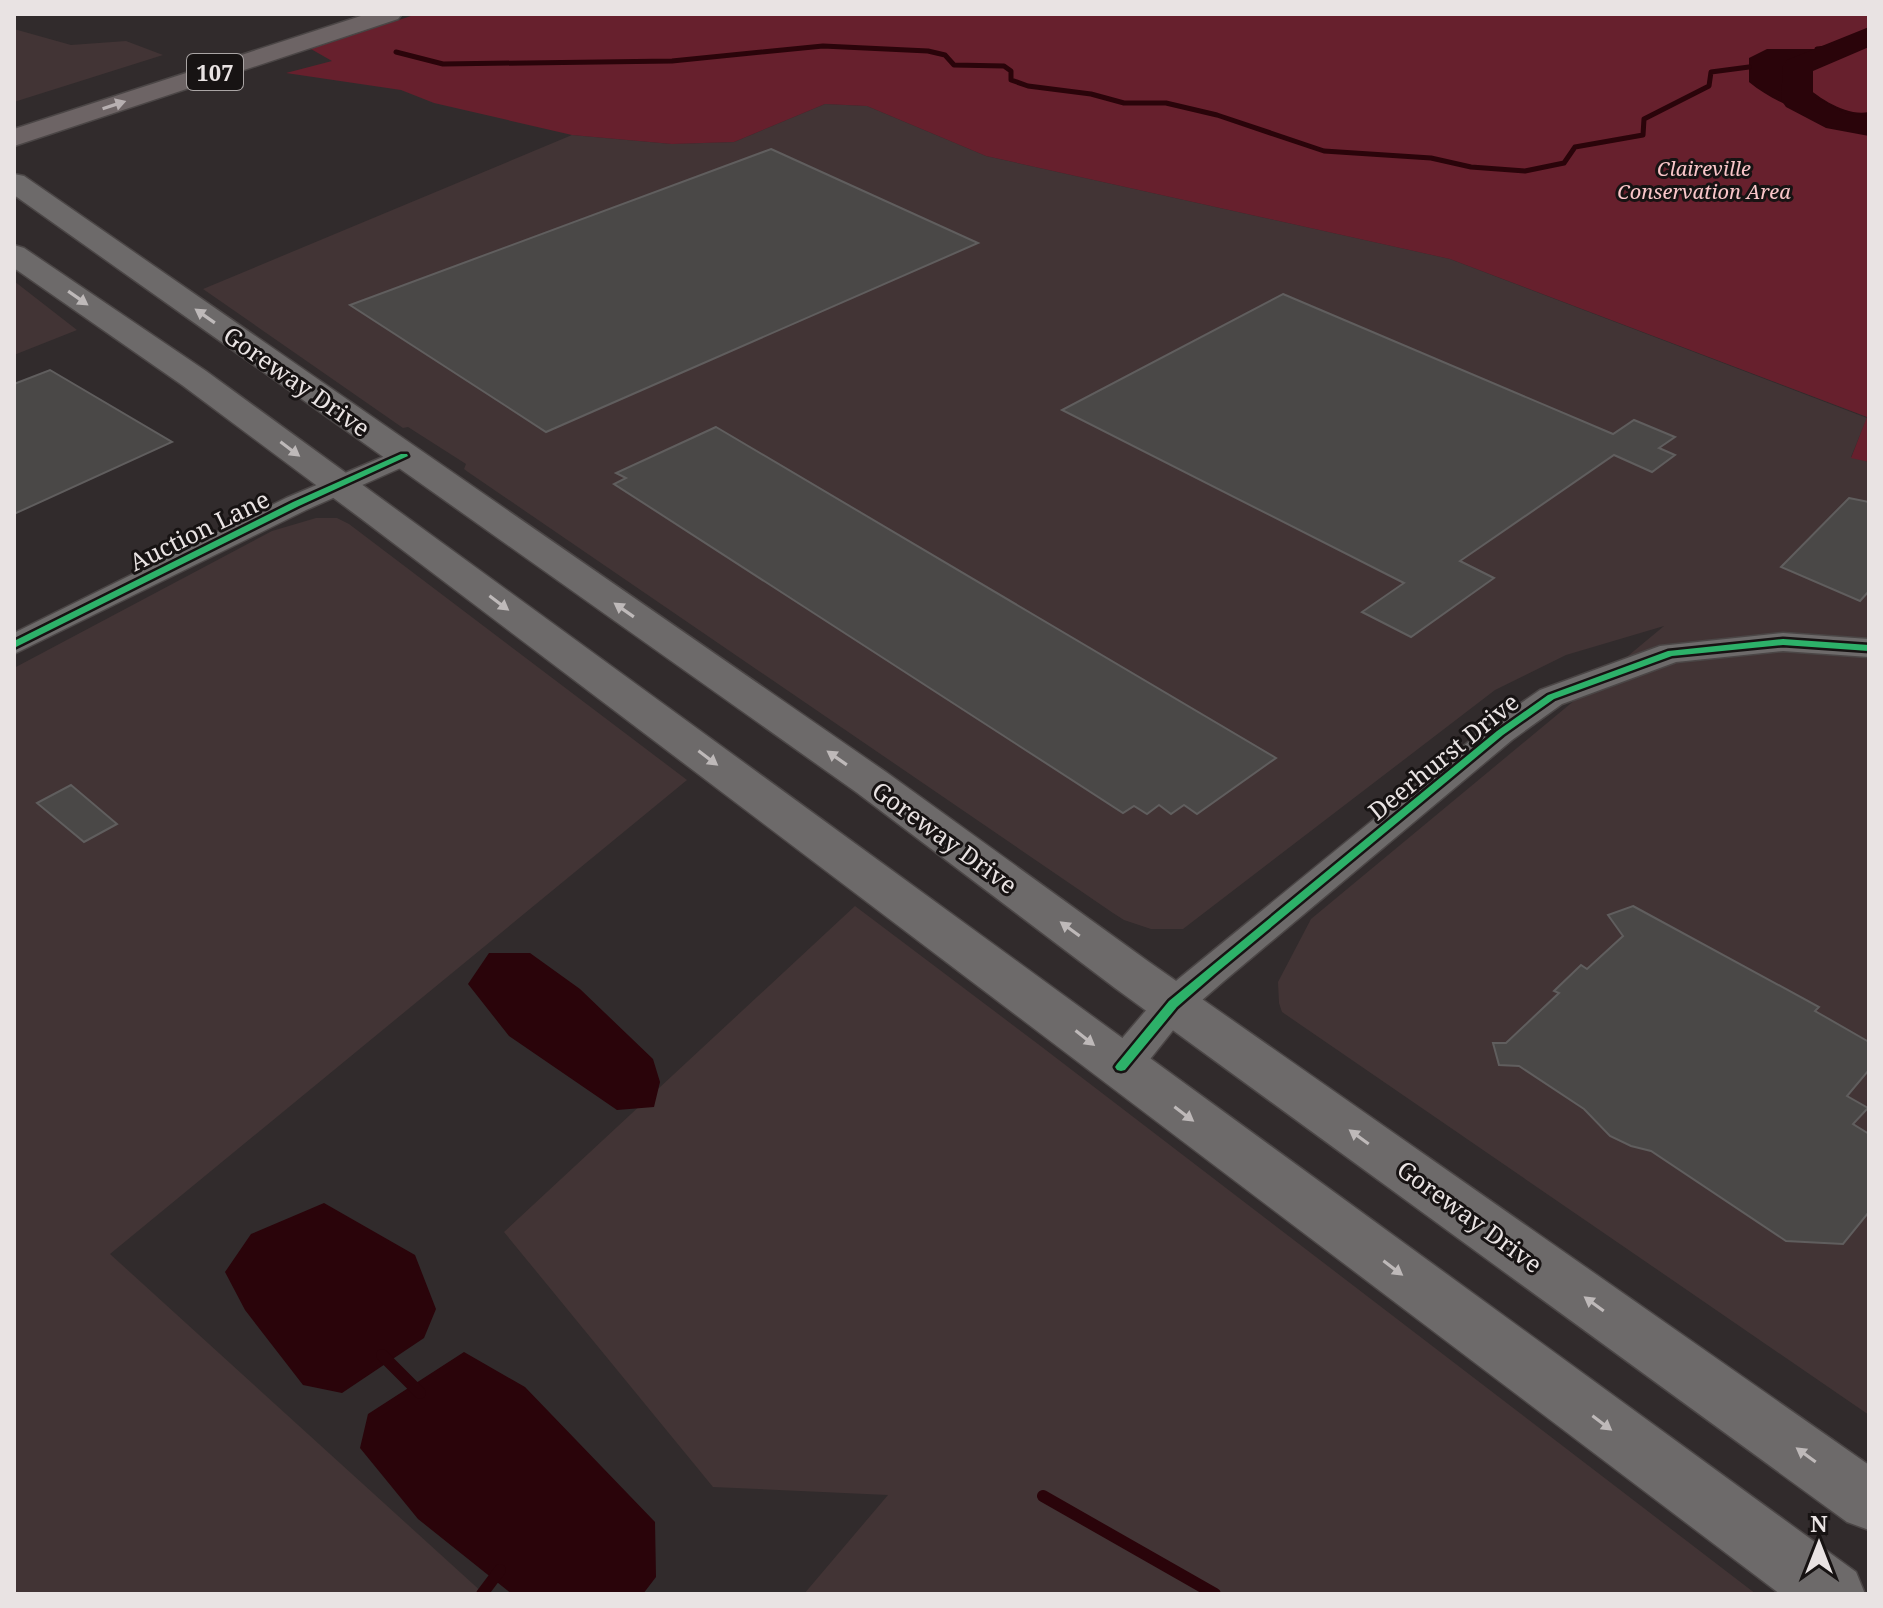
<svg xmlns="http://www.w3.org/2000/svg" width="1883" height="1608" font-family="'Noto Serif',serif">
<style>
.built{fill:#423435}
.green{fill:#67202d}
.water{fill:#2a040a}
.lines{fill:none;stroke-linecap:round;stroke-linejoin:round}
.stream-far1{stroke:#2a040a;stroke-width:5}
.stream{stroke:#2a040a;stroke-width:12}
.river{fill:#2a040a;fill-rule:evenodd}
.building{fill:#4a4847;stroke:#605e5e;stroke-width:2}
.street-casing{stroke:#4b4646;stroke-width:3}
.secondary-casing{stroke:#4b4646;stroke-width:3}
.primary-casing{stroke:#4b4646;stroke-width:3}
.street{fill:#6d6a6a;fill-rule:evenodd}
.secondary{fill:#6d6a6a;fill-rule:evenodd}
.primary{fill:#6d6465;fill-rule:evenodd}
.cycleway-casing{stroke:#171313;stroke-width:5}
.cycleway{fill:#2db169;fill-rule:evenodd}
.oneway{fill:#b7b0b1}
.oneway2{fill:#beb9b9}
.labels{text-anchor:middle;dominant-baseline:central;stroke-width:6;stroke-linejoin:round;paint-order:stroke}
.far-park-label{font-size:20px;font-style:italic;fill:#fac6c9;stroke:#171313}
.shield{fill:#171313;stroke:#aaa5a5;stroke-width:2}
.shield-label{font-size:22px;font-weight:bold;fill:#e9e3e3}
.street-label{font-size:24px;fill:#e9e3e3;stroke:#171313}
</style>
<rect width="100%" height="100%" fill="#312b2c"/>
<!-- built -->
<path class="built" d="M14,29L71,45L126,41L163,55L14,102Z
M825,104L867,106L986,156L1450,259L1867,418L1851,457L1869,462V1415L1282,1012L1279,1003L1278,982L1311,919L1664,626L1566,655L1495,690L1183,929H1151L1124,920L1113,913L468,472L464,469L466,464L408,427L403,428L203,289L572,135L672,144L734,142Z
M14,281L77,330L14,355Z
M316,518H337L349,524L687,780L110,1254L484,1594H14V668L272,531Z
M855,906L1038,1044L1756,1594H804L888,1495L713,1487L504,1232Z"/>
<!-- green -->
<path class="green" d="M417,14H1869V462L1851,458L1867,417L1450,259L986,156L867,106L825,104L734,142L672,144L572,135L434,103L401,90L286,73L332,61L311,49Z"/>
<!-- water -->
<path class="water" d="M1767,49H1817L1799,64L1801,82C1817,97 1846,117 1869,112V129C1827,119 1783,110 1749,82V58Z
M489,953H530L580,989L653,1059L660,1082L654,1107L617,1110L509,1036L468,984Z
M324,1203L415,1255L436,1309L424,1338L342,1393L303,1385L245,1310L225,1272L251,1234Z
M464,1352L525,1387L655,1522L656,1577L643,1594H512L418,1519L360,1448L368,1414Z"/>
<g class="lines">
<!-- stream-far1 -->
<path class="stream-far1" d="M1817,49L1827,48
M396,52L443,64L672,61L823,46L928,51L945,55L954,65L1004,66L1011,71V80L1028,86L1091,94L1124,103H1166L1217,115L1324,151L1431,158L1471,167L1525,171L1564,163L1575,147L1643,135L1644,119L1709,86L1711,72L1749,67"/>
<!-- stream -->
<path class="stream" d="M382,1355L420,1393
M1043,1496L1215,1594
M482,1594L500,1570"/>
<!-- river -->
<path class="river" d="M1869,27V47L1813,71V96L1845,113L1869,116V136L1826,128L1786,107L1781,100L1783,66L1787,60Z"/>
</g>
<!-- building -->
<path class="building" d="M771,149L978,243L546,432L350,305Z
M1283,294L1613,434L1634,420L1675,437L1659,448L1675,455L1652,472L1614,455L1460,561L1494,578L1411,637L1362,612L1404,583L1062,410Z
M50,370L172,442L14,514V384Z
M716,427L1276,758L1197,814L1184,805L1171,814L1159,805L1147,814L1134,806L1123,813L614,484L626,478L616,473Z
M1849,498L1869,502V591L1860,601L1781,567Z
M71,785L117,824L84,842L37,803Z
M1633,906L1819,1007L1815,1011L1869,1042V1070L1847,1096L1868,1108L1853,1124L1869,1134V1212L1843,1244L1786,1241L1651,1151L1631,1146L1610,1136L1584,1109L1519,1066L1499,1065L1493,1043H1506L1559,993L1554,991L1581,965L1587,969L1623,936L1608,915Z"/>
<g class="lines">
<!-- street casing -->
<g class="street-casing">
<path id="street" d="M404,448L414,450L417,456L414,462L306,510L14,654V633L286,498Z
M1783,633L1869,639V657L1783,651L1676,662L1562,704L1512,740L1224,981L1186,1014L1135,1078L1121,1082L1107,1078L1101,1067L1107,1056L1160,994L1488,726L1540,690L1660,646Z"/>
</g>
<!-- secondary casing -->
<g class="secondary-casing">
<path id="secondary" d="M14,174L24,176L886,772L1149,962L1869,1465V1530L1847,1522L1115,988L856,792L14,195Z
M14,245L24,248L206,371L1856,1572L1865,1594H1780L359,517L182,385L14,268Z"/>
</g>
<!-- primary casing -->
<g class="primary-casing">
<path id="primary" d="M367,14H402L398,19L14,146V129Z"/>
</g>
<!-- street -->
<use href="#street" class="street"/>
<!-- secondary -->
<use href="#secondary" class="secondary"/>
<!-- primary -->
<use href="#primary" class="primary"/>
<!-- cycleway casing -->
<g class="cycleway-casing">
<path id="cycleway" d="M401,454H407L408,456L299,506L14,648V641L293,502Z
M1783,639L1869,645V651L1783,645L1672,656L1554,699L1503,735L1215,974L1177,1007L1125,1070L1121,1071L1117,1070L1115,1067L1117,1064L1169,1001L1497,731L1548,695L1668,651Z"/>
</g>
<!-- cycleway -->
<use href="#cycleway" class="cycleway"/>
</g>
<!-- one-way arrows -->
<defs><path id="oneway-solid" d="M-6-.8H1V-3.2L6.5 0L1 3.2V.8H-6Z" transform="scale(2)"/></defs>
<use class="oneway" href="#oneway-solid" transform="translate(114 105) rotate(-18)"/>
<g class="oneway2">
<use href="#oneway-solid" transform="translate(78 298) rotate(35)"/>
<use href="#oneway-solid" transform="translate(205 316) rotate(-145)"/>
<use href="#oneway-solid" transform="translate(290 449) rotate(37)"/>
<use href="#oneway-solid" transform="translate(499 603) rotate(37)"/>
<use href="#oneway-solid" transform="translate(624 610) rotate(-145)"/>
<use href="#oneway-solid" transform="translate(708 758) rotate(37)"/>
<use href="#oneway-solid" transform="translate(837 758) rotate(-145)"/>
<use href="#oneway-solid" transform="translate(1070 929) rotate(-144)"/>
<use href="#oneway-solid" transform="translate(1085 1038) rotate(38)"/>
<use href="#oneway-solid" transform="translate(1184 1114) rotate(37)"/>
<use href="#oneway-solid" transform="translate(1359 1137) rotate(-144)"/>
<use href="#oneway-solid" transform="translate(1393 1268) rotate(37)"/>
<use href="#oneway-solid" transform="translate(1594 1304) rotate(-144)"/>
<use href="#oneway-solid" transform="translate(1602 1423) rotate(37)"/>
<use href="#oneway-solid" transform="translate(1806 1455) rotate(-144)"/>
</g>
<g class="labels">
<!-- far-park labels -->
<g class="far-park-label">
<text x="1704" y="168">Claireville<tspan x="1704" dy="23">Conservation Area</tspan></text>
</g>
<!-- shield labels -->
<rect class="shield" x="187" y="54" width="56" height="36" rx="6"/>
<g class="shield-label">
<text x="215" y="72">107</text>
</g>
<!-- street labels -->
<g class="street-label">
<text transform="translate(297 381) rotate(35)">Goreway Drive</text>
<text transform="translate(199 530) rotate(-26)">Auction Lane</text>
<text transform="translate(1443 756) rotate(-39)">Deerhurst Drive</text>
<text transform="translate(945 837) rotate(36)">Goreway Drive</text>
<text transform="translate(1470 1216) rotate(36)">Goreway Drive</text>
</g>
</g>
<!-- border -->
<rect width="1883" height="1608" fill="none" stroke="#e9e3e3" stroke-width="32"/>
<!-- north arrow -->
<g transform="translate(1819 1544)" stroke="#171313" stroke-width="6" paint-order="stroke">
<path d="M0-6L14 30L0 20L-14 30Z" fill="#e9e3e3"/>
<text y="-12" font-size="22" font-weight="bold" text-anchor="middle" fill="#e9e3e3">N</text>
</g>
</svg>
